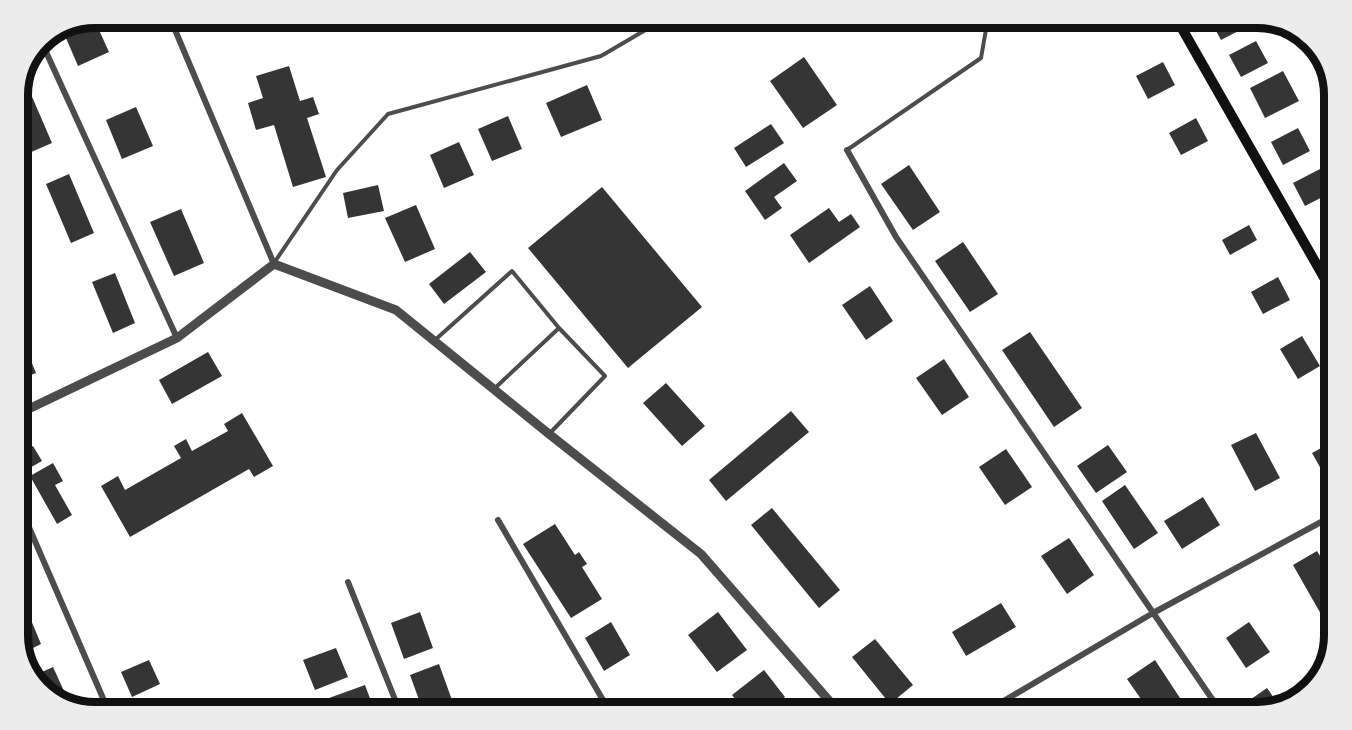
<svg xmlns="http://www.w3.org/2000/svg" width="1352" height="730" font-family="Roboto,sans-serif">
<style>
.building{fill:#353535}
.lines{fill:none;stroke-linecap:round;stroke-linejoin:round}
.service{stroke:#4c4c4c;stroke-width:4}
.minor{stroke:#4c4c4c;stroke-width:6}
.tertiary{stroke:#4c4c4c;stroke-width:9}
.secondary{stroke:#111;stroke-width:10}
.rim{fill:none;stroke:#111;stroke-width:8}
</style>
<rect width="100%" height="100%" fill="#fff"/>
<!-- building -->
<path class="building" d="M1209,18H1244L1248,26L1221,40Z
M94,19L109,52L78,66L63,31Z
M1256,41L1268,63L1241,77L1229,55Z
M804,57L837,105L803,128L770,81Z
M1163,62L1175,85L1148,99L1136,76Z
M289,66L300,101L313,97L319,114L307,118L326,177L293,187L274,125L256,130L248,103L263,98L256,76Z
M1283,71L1299,101L1265,118L1250,88Z
M27,85L52,143L29,153L18,128V91L19,88Z
M587,85L602,120L561,137L546,103Z
M136,107L153,146L122,159L106,120Z
M508,116L522,149L492,161L478,129Z
M1196,118L1208,141L1181,155L1169,133Z
M771,124L784,143L746,167L734,148Z
M1298,128L1310,151L1283,165L1271,142Z
M459,142L474,175L444,188L430,155Z
M784,163L797,181L774,197L782,208L765,220L745,191Z
M909,165L940,212L913,230L881,184Z
M1320,169L1332,192L1305,206L1293,183Z
M69,174L94,233L71,243L46,184Z
M378,185L384,211L348,218L343,193Z
M602,187L702,307L628,368L528,248Z
M416,205L435,249L405,262L385,218Z
M829,208L839,222L851,214L860,227L809,263L790,235Z
M181,209L204,263L174,276L150,222Z
M1249,225L1257,240L1230,255L1222,240Z
M963,242L998,294L970,312L935,261Z
M470,252L486,272L444,304L429,284Z
M115,273L135,323L113,333L92,282Z
M1278,277L1290,300L1263,314L1251,292Z
M870,286L893,321L866,340L842,305Z
M1030,332L1082,408L1054,427L1002,350Z
M1302,336L1320,366L1298,379L1280,349Z
M208,352L222,376L172,404L159,380Z
M29,356L36,373L18,380V360Z
M944,359L969,397L942,415L916,378Z
M666,383L705,426L682,446L643,403Z
M791,411L809,432L726,501L709,480Z
M242,413L273,466L254,477L249,469L130,537L101,486L118,476L125,490L181,458L174,446L186,439L192,451L228,431L224,424Z
M1256,433L1280,478L1255,491L1231,445Z
M1334,441V482L1330,485L1312,453Z
M1108,445L1127,472L1096,493L1077,466Z
M33,446L42,461L26,470L18,455Z
M1006,449L1032,487L1005,505L979,467Z
M53,463L63,481L55,485L72,515L57,524L30,476Z
M1125,485L1158,533L1134,549L1102,501Z
M1203,497L1220,525L1182,549L1164,521Z
M772,508L840,590L819,608L751,525Z
M555,524L575,555L579,552L587,564L582,567L602,599L571,618L523,544Z
M1069,538L1094,575L1067,594L1041,556Z
M1317,551L1334,579V618L1326,623L1293,565Z
M1001,603L1016,627L966,656L952,632Z
M420,612L433,648L404,659L391,623Z
M718,612L747,650L717,672L688,635Z
M31,620L41,644L23,653L18,640V626Z
M611,622L630,655L604,671L585,638Z
M1249,622L1270,652L1246,668L1226,638Z
M875,639L913,685L890,704L852,657Z
M336,648L348,677L315,690L303,660Z
M149,660L160,684L132,697L121,672Z
M1155,660L1180,698L1160,712H1150L1127,679Z
M439,664L452,700L423,711L410,675Z
M53,667L64,691L52,696L31,677Z
M764,670L785,697L766,712H746L732,695Z
M365,685L375,712H334L329,698Z
M1267,688L1279,705L1257,712H1249L1244,704Z"/>
<g class="lines">
<!-- service -->
<path class="service" d="M847,150L981,58L988,18
M274,263L337,170L388,114L601,56L666,18
M435,340L512,271L559,328L605,376L550,433
M495,388L559,328"/>
<!-- minor -->
<path class="minor" d="M170,18L274,264
M41,41L177,338
M847,150L896,237L1221,712
M18,502L109,712
M498,520L610,712
M348,582L400,712
M985,712L1153,613L1334,515"/>
<!-- tertiary -->
<path class="tertiary" d="M18,414L177,338L274,264L396,310L549,434L701,554L839,712"/>
<!-- secondary -->
<path class="secondary" d="M1176,18L1334,295"/>
</g>
<!-- crop -->
<path d="M0 0H1352V730H0ZM95 28H1257A67 67 0 0 1 1324 95V635A67 67 0 0 1 1257 702H95A67 67 0 0 1 28 635V95A67 67 0 0 1 95 28Z" fill="#ececec" fill-rule="evenodd"/>
<path class="rim" d="M95 28H1257A67 67 0 0 1 1324 95V635A67 67 0 0 1 1257 702H95A67 67 0 0 1 28 635V95A67 67 0 0 1 95 28Z"/>
</svg>
